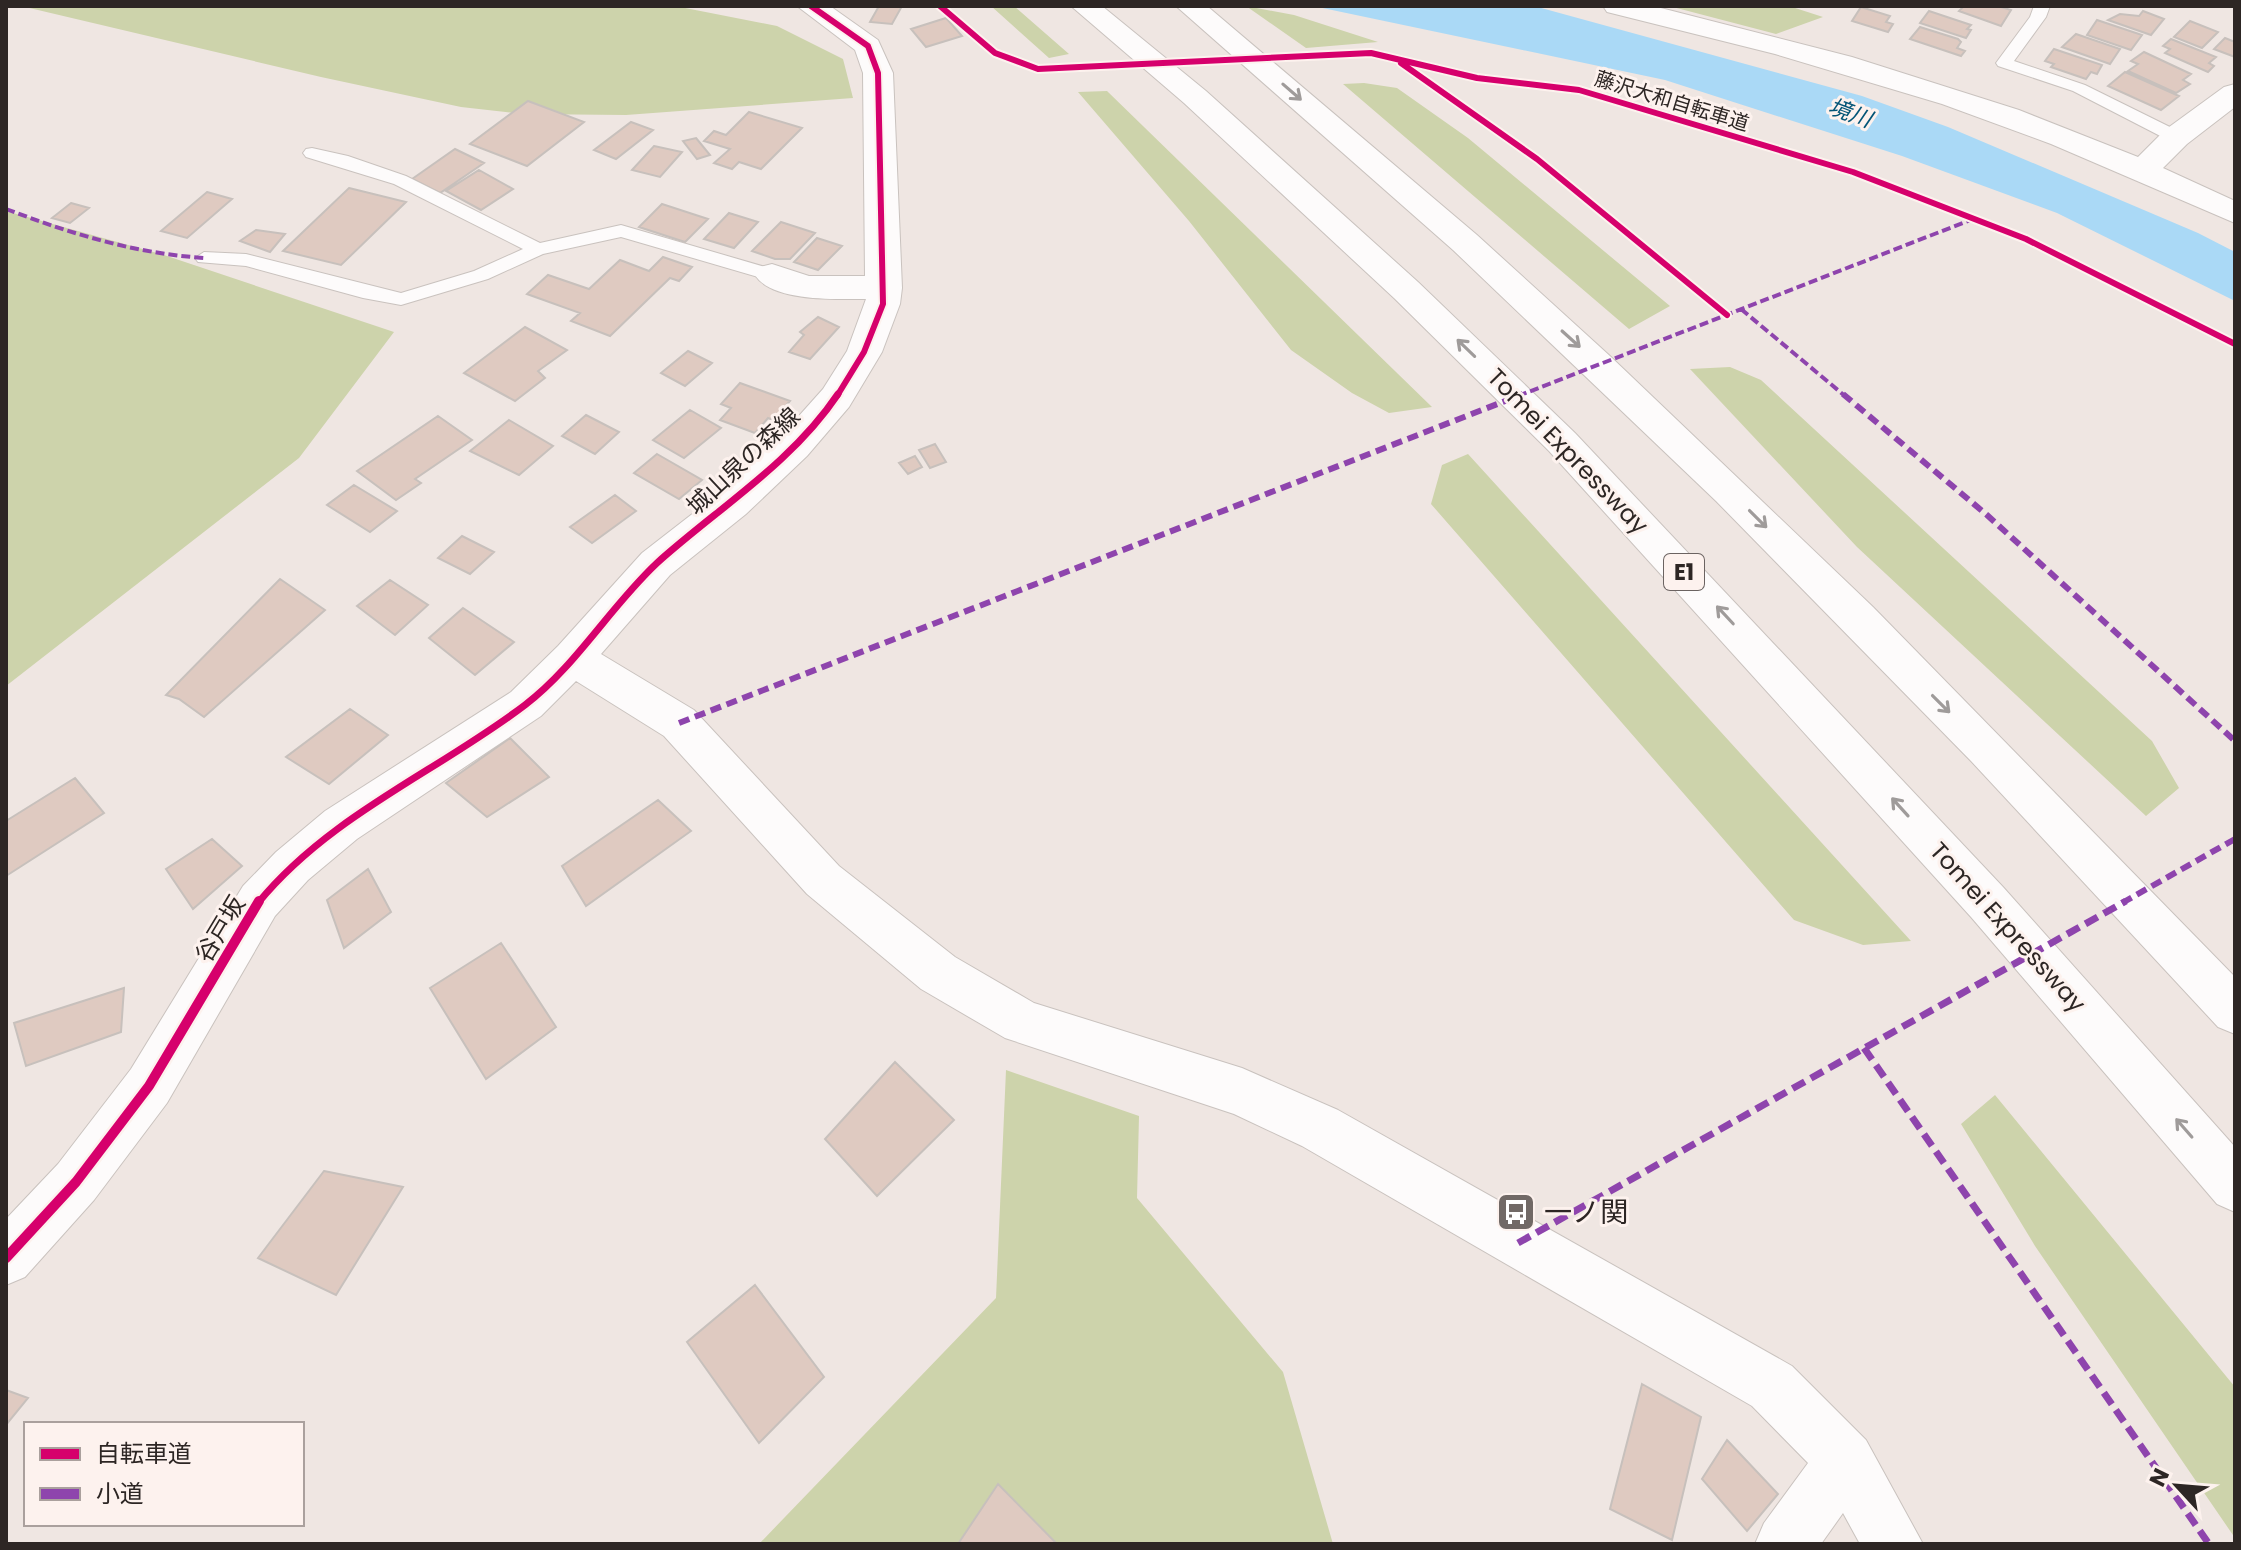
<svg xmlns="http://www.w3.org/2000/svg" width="2241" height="1550" font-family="Poppins,'Noto Sans JP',sans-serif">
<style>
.green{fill:#cdd3ab}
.water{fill:#aad9f6}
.building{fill:#dfcac1;stroke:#c7c0bc;stroke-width:2}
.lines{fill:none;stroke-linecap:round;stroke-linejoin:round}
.lane-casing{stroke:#c9c2be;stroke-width:2}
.street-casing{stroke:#c9c2be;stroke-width:2}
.highway-casing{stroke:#c9c2be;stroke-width:2}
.lane{fill:#fdfbfb;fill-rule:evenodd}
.street{fill:#fdfbfb;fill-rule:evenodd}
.highway{fill:#fdfbfb;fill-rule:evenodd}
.quiet-far2{stroke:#8e44ad;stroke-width:4;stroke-dasharray:9 4;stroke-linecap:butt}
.quiet-far1{stroke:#8e44ad;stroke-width:6;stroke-dasharray:11 6;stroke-linecap:butt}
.quiet{stroke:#8e44ad;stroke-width:7;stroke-dasharray:14 7;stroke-linecap:butt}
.cycleway-far2-casing{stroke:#fdf2ee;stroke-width:10}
.cycleway-far1-casing{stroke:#fdf2ee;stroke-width:12}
.cycleway-casing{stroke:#fdf2ee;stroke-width:15}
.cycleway-far2{stroke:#d6006c;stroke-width:6}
.cycleway-far1{stroke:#d6006c;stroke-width:7}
.cycleway{stroke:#d6006c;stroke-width:10}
.oneway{stroke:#9f9b9a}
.labels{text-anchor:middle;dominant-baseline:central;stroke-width:6;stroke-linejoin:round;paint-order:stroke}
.far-street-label{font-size:20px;fill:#2d2624;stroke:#fdf2ee}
.far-water-label{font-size:22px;font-style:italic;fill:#045577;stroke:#fdf2ee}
.shield{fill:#fdf2ee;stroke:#6b6361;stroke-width:2}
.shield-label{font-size:22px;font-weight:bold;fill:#2d2624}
.street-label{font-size:24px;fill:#2d2624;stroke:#fdf2ee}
.near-poi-label{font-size:28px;fill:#2d2624;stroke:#fdf2ee;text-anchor:start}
</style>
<rect width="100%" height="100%" fill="#efe6e2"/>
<!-- green -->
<path class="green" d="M21,6H675L777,26L843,59L853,98L626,115L523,114L461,107L321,77Z
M991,6H1014L1069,54L1049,58Z
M1246,6L1294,15L1378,42L1306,48Z
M1669,6H1789L1823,17L1776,34Z
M1364,83L1397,88L1468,138L1670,306L1629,329L1343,84Z
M1107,91L1432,407L1389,413L1352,393L1291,350L1189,221L1078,92Z
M6,211L164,255L394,332L299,458L6,686Z
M1730,367L1761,380L2152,741L2179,788L2146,816L1857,547L1690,369Z
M1468,454L1911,941L1863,945L1794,920L1431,504L1442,465Z
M1006,1070L1139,1116L1137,1198L1283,1372L1333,1544H759L996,1298Z
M1995,1095L2235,1387V1538L2035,1246L1961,1124Z"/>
<!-- water -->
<path class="water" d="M1313,6H1534L1862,96L1948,127L2198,233L2235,252V301L2057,213L1902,156L1665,80Z"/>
<!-- building -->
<path class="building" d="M879,6H902L892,24L870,22Z
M1964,6H1998L2011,10L2001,26L1959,11Z
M1861,7L1890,16L1886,22L1893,24L1888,32L1852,21Z
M1929,11L1971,25L1967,29L1971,30L1966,38L1920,23Z
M2143,11L2164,19L2151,35L2108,20L2120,14L2139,16Z
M946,18L962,36L926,47L911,29Z
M2097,20L2142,35L2131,50L2087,35Z
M2190,21L2218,32L2202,48L2174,37Z
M1920,27L1958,39L1961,42L1957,48L1965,51L1961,56L1910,39Z
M2076,34L2120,49L2110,64L2062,47Z
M2225,38L2235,42V57L2214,49Z
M2171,39L2216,57L2209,63L2214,66L2208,72L2165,53L2170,49L2163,46Z
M2054,49L2102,65L2097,74L2091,72L2086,79L2051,67L2054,64L2045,61Z
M2144,52L2191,74L2183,80L2190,84L2176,93L2128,71L2138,64L2131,61Z
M2125,72L2179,96L2161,110L2108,86Z
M528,101L584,122L527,166L470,144Z
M749,112L802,128L761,169L739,162L732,169L714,163L730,149L704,141L714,131L726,135Z
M631,122L653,130L616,159L594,150Z
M696,138L710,155L697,159L683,141Z
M654,146L682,152L660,177L632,170Z
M455,149L484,163L440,193L412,179Z
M479,170L513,189L481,210L446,191Z
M349,188L406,202L341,265L283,251Z
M207,192L232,199L187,238L161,231Z
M71,203L89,208L70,223L52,218Z
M662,204L708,219L685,242L639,227Z
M729,213L758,222L734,248L704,239Z
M781,222L815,233L790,259H775L752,251Z
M256,230L285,234L270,252L240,241Z
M817,238L842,246L818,270L794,262Z
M663,257L692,267L679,281L670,278L610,336L571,321L580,313L527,294L548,275L589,289L620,260L649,271Z
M818,317L839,327L810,359L789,352L804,335L800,332Z
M525,327L567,350L538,371L545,378L515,401L464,373Z
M688,351L712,363L685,386L661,373Z
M740,383L790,401L773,420L768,418L755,433L720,420L731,408L721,404Z
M690,410L721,428L684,458L653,440Z
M586,415L619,432L595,454L562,436Z
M438,416L472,440L415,479L421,483L396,500L357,471Z
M509,420L553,446L519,475L470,451Z
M935,444L946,462L930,468L919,450Z
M657,454L702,480L679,499L634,473Z
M915,456L922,467L908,474L899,463Z
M354,485L397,511L370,532L327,505Z
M615,495L636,511L592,543L570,527Z
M462,536L494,552L470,574L438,558Z
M280,579L325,610L204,717L179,699L166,695Z
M390,580L428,605L395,635L357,606Z
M463,608L514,642L475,675L429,638Z
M350,709L388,735L329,784L286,757Z
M510,738L549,777L487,817L446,783Z
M75,778L104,813L6,876V821Z
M658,800L691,831L586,906L562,866Z
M212,839L242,866L193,909L166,869Z
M368,869L391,912L344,948L327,900Z
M501,943L556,1027L486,1079L430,988Z
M124,988L121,1032L26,1066L14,1023Z
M895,1062L954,1120L877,1196L825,1139Z
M324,1171L403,1187L336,1295L258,1258Z
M755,1285L824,1377L759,1443L687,1342Z
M1642,1384L1701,1417L1672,1540L1610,1509Z
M6,1390L28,1398L6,1425Z
M1727,1440L1778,1494L1747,1531L1702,1479Z
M998,1484L1057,1544H958Z"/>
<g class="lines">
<!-- lane casing -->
<g class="lane-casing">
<path id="lane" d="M2034,6H2050L2046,17L2014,61L2085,85L2182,133L2184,137L2182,141H2170L2073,91L1998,66L1996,63L2030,17Z
M312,148L348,156L406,176L540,243L621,225L779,271L781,275L772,281L621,237L543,254L488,279L401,305L363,298L246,266L198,262L195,258L204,252L246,254L401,293L474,271L523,249L394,184L306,157L303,153L306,149Z"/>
</g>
<!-- street casing -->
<g class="street-casing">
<path id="street" d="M797,6H830L878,40L893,73L902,288L900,304L882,352L849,407L807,456L746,514L670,575L601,654L694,710L839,866L955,957L1034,1003L1242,1068L1338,1110L1792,1366L1866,1440L1923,1544H1860L1843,1513L1821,1544H1755L1764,1523L1808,1463L1752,1406L1302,1146L1234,1114L1005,1038L921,989L807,894L664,736L576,681L541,716L357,839L308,880L275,916L167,1103L94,1200L25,1277L6,1285V1219L58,1164L131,1069L243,886L276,852L325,811L511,692L558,646L642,553L718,494L781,436L823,389L847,351L866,299C837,299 772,302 755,275L760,267L772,264L809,276H865L863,73L855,50Z
M1603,6H1653L1852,57L2019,110L2138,157L2165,130L2224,87L2235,84V107L2187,144L2163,168L2235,201V223L2051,144L1942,104L1775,54L1607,12Z"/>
</g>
<!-- highway casing -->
<g class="highway-casing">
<path id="highway" d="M1071,6H1102L1206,91L1418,282L1575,433L2003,887L2235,1147V1212L2217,1204L1971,917L1549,451L1394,298L1184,103Z
M1176,6H1207L1477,235L1611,357L1873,607L2235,977V1034L2218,1027L1971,761L1716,501L1453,250Z"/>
</g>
<!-- lane -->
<use href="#lane" class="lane"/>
<!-- street -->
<use href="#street" class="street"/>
<!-- highway -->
<use href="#highway" class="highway"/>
<!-- quiet-far2 -->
<path class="quiet-far2" d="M6,209C72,234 133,253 204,258
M1741,309L1845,396
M1518,396L1973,219"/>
<!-- quiet-far1 -->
<path class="quiet-far1" d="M1843,394L1987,515L2235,741
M679,723L1523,394
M2122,903L2235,839"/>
<!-- quiet -->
<path class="quiet" d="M1864,1048L2209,1544
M1518,1243L2126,901"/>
<!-- cycleway-far2 casing -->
<g class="cycleway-far2-casing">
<path id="cycleway-far2" d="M811,6L868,46L878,73L883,304L864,352L837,396
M940,6L995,53L1038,69L1371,53L1477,78L1579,90L1853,172L2026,239L2235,344
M1401,63L1537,159L1727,315"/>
</g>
<!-- cycleway-far1 casing -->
<g class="cycleway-far1-casing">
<path id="cycleway-far1" d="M258,903C330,815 437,772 525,705C576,666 610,607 657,563C718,508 791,464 838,394"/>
</g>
<!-- cycleway casing -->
<g class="cycleway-casing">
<path id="cycleway" d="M6,1258L76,1182L149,1086L259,901"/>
</g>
<!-- cycleway-far2 -->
<use href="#cycleway-far2" class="cycleway-far2"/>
<!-- cycleway-far1 -->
<use href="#cycleway-far1" class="cycleway-far1"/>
<!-- cycleway -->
<use href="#cycleway" class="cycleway"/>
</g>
<!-- one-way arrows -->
<defs><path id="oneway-shaft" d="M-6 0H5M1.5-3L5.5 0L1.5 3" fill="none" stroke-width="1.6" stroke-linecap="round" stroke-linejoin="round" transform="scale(2)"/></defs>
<g class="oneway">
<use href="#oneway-shaft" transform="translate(1292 92) rotate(41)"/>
<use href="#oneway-shaft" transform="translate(1571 339) rotate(42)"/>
<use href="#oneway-shaft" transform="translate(1466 348) rotate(-136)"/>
<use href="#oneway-shaft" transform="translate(1758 519) rotate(45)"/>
<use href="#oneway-shaft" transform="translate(1725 615) rotate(-133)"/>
<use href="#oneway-shaft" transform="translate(1941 704) rotate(45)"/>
<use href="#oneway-shaft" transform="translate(1900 807) rotate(-132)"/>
<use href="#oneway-shaft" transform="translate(2184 1128) rotate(-131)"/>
</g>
<!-- icons -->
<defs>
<g id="bus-square" transform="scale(2)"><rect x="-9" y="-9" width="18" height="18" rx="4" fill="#716966" stroke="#fdf2ee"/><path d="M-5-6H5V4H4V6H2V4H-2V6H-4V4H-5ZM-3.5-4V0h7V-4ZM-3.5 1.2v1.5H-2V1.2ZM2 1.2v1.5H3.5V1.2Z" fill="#fff"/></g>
</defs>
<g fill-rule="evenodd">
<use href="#bus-square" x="1516" y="1212"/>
</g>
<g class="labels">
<!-- far-street labels -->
<g class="far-street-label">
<text transform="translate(1672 101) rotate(17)">藤沢大和自転車道</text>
</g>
<!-- far-water labels -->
<g class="far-water-label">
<text transform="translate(1850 113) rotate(20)">境川</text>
</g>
<!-- shield labels -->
<rect class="shield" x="1664" y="554" width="40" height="36" rx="6"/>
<g class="shield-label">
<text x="1684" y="572">E1</text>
</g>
<!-- street labels -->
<g class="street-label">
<text transform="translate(1568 451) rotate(46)">Tomei Expressway</text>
<text transform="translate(743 461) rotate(-43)">城山泉の森線</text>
<text transform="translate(2008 927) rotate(48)">Tomei Expressway</text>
<text transform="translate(220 929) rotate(-59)">谷戸坂</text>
</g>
<!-- near-poi labels -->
<g class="near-poi-label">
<text x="1544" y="1212">一ノ関</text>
</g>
</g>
<!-- border -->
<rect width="2241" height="1550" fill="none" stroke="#2d2624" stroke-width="16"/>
<!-- legend -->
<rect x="24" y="1422" width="280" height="104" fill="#fdf2ee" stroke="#aaa09d" stroke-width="2"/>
<rect x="40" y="1448" width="40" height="12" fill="#d6006c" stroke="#aaa09d" stroke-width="2"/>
<text x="96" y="1462" font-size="24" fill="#2d2624">自転車道</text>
<rect x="40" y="1488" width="40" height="12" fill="#8e44ad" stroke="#aaa09d" stroke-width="2"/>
<text x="96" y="1502" font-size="24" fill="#2d2624">小道</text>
<!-- north arrow -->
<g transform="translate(2177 1486) rotate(296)" stroke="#fdf2ee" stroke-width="6" paint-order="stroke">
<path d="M0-6L14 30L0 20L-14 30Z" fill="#2d2624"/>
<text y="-12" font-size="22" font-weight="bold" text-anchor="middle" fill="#2d2624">N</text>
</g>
</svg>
